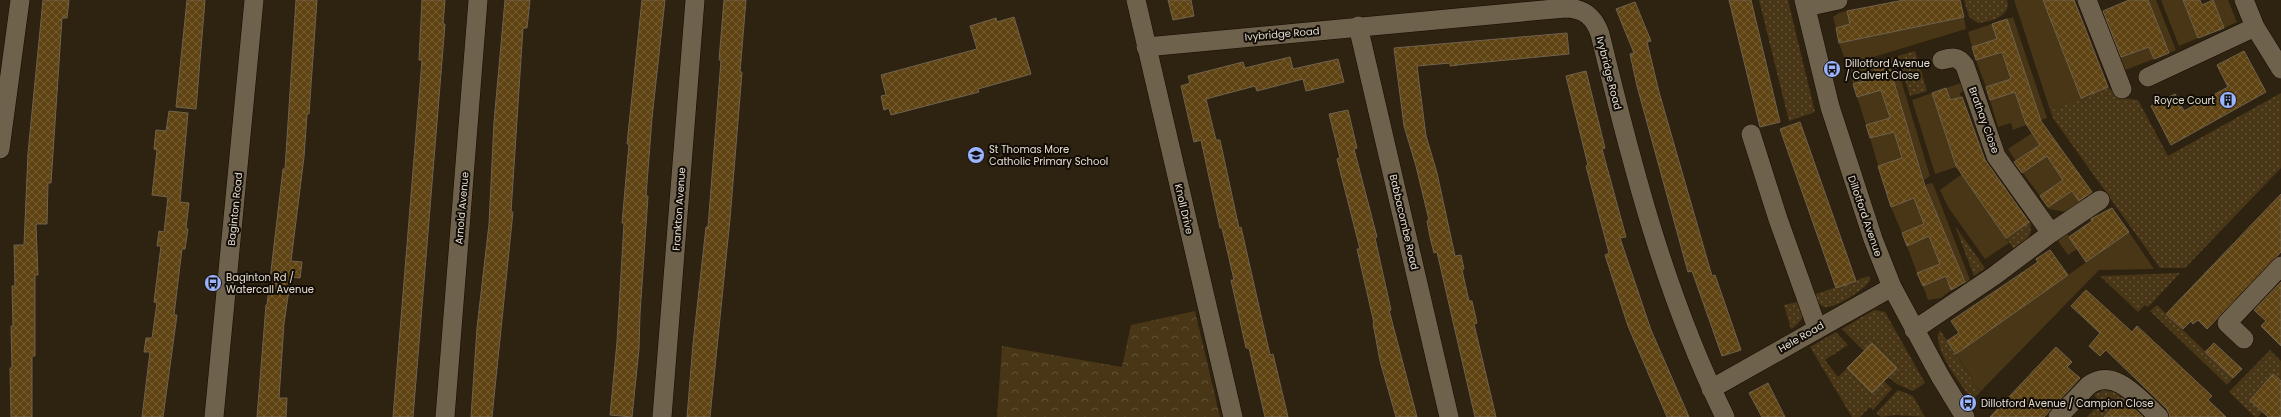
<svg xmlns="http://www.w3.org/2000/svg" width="2281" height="417" font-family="Poppins,sans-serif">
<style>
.grass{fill:url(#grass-dots)}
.park{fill:url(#park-crowns)}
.garden{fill:#483617}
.building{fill:url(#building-cross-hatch);stroke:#6f624e}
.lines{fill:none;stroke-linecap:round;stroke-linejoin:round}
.minor-casing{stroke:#160b00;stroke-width:20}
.minor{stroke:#6f624d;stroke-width:19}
.labels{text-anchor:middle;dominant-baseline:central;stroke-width:4;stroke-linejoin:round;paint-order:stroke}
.street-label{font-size:10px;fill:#e5ddd2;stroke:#120d06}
.poi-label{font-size:10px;fill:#e5ddd2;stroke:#120d06;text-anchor:start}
</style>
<defs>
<pattern id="grass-dots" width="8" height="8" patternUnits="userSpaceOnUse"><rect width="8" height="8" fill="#483617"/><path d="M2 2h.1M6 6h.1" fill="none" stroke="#625338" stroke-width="1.8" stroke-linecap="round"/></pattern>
<pattern id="park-crowns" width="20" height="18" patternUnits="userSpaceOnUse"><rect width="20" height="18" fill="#483617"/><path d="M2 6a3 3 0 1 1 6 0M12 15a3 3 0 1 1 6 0" fill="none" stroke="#625338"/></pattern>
<pattern id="building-cross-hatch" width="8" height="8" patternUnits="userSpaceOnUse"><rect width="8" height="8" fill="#5f4312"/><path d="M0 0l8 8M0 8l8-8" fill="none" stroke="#765e34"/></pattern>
</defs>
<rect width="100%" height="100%" fill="#2e2210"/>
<!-- grass -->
<path class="grass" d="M1759,0H1788L1815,112L1789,121Z
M1964,0H2007C2012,16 1990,22 1978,23L1969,17Z
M1915,51L1927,91L1910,96L1898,56Z
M2108,87L2120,98L2138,100L2168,156L2281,93V168L2185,268H2160L2053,118L2050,110Z
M2030,221C2033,237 2027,242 2014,249L2006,238Z
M1955,226L1985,268L1974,276Z
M2180,273L2148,307L2145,305L2138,312L2100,276Z
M1869,276L1870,280C1866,289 1833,310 1824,307C1819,305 1816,300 1813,295Z
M1797,302C1809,310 1802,323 1791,329L1784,305Z
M2157,305L2233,378L2227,385L2150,311Z
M1874,310L1885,312L1925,383L1913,391L1897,384L1888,377L1897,368L1872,343L1864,351L1842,329Z
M1940,330L1980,392L1972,400C1962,385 1930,347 1940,330Z
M1836,332L1848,345L1825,360L1838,377L1847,368L1872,393L1884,381L1892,389L1873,410L1870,407L1860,417H1852L1810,347Z
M2270,350L2281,361V381L2273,374L2250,399L2262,412L2258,417H2255L2229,392Z
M1898,390L1913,396L1925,417L1896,415L1881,417L1876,413Z
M2103,390L2115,392L2122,398L2104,417H2087L2101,402L2094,395Z"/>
<!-- park -->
<path class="park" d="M1195,311L1220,417H997L1002,346L1122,367L1131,325Z"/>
<!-- garden -->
<path class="garden" d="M2014,0H2043L2081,98L2050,110Z
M2130,0L2154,59L2125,70L2120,57L2134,52L2128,38L2115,43L2107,24L2117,20L2118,12L2115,6Z
M2148,0H2156L2176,50L2169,53Z
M2161,0H2183L2198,38L2179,46Z
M2213,0H2228L2237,22L2224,28L2221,20L2210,25L2204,12L2216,7Z
M1847,11L1850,24L1836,28L1833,17L1839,13Z
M1964,17L1966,29L1847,65L1839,43Z
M2013,17L2047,118L2041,120L2007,19Z
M1992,24L2026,125L2013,130L2011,123L1998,127L1990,100L2002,96L1998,83L1986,87L1976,60L1989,56L1985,43L1972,47L1968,32Z
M1894,57L1930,176L1924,180L1887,59Z
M1873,63L1909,184L1893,168L1891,162L1878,165L1870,138L1883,135L1879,121L1866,125L1857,97L1870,93L1868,87L1853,84L1850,70Z
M1961,83L1964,91L1960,93L1961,97L1950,100L1946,88Z
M1932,93L1956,167L1935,174L1912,100Z
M2032,133L2080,202L2067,212L2049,209L2048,207L2059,199L2040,196L2023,173L2034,165L2031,159L2016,161L2008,149Z
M1962,174L2009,243L1985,259L1948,207L1940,190Z
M1931,183L1933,184L1970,280L1965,284L1925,185Z
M1911,191L1951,290L1941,298L1928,300L1923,286L1936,281L1931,268L1917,273L1907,246L1919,240L1914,228L1902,233L1891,207L1903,202Z
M2129,232L2154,269L2099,270L1980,392L1956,354Z
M2067,234L2069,237L2072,235L2080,247L2068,255L2058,241Z"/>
<!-- building -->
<path class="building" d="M43,0H69L67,18H62L51,183H48L47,224H36L38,275H35V356H32V417H11L10,368H12L11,326H13L12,286H15L14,245H24L28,153Z
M187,0H205L196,109L176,107Z
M296,0H317L309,114H307L304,157L291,261L302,262L300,278L291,277L284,323L279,398H287L286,417H257L266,305H267L283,169H285Z
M422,0H445L443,24H445L413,417H393L422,60H419Z
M505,0H530L527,28H523L522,43L511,212H513L492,417H471L477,328L489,224L494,122Z
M642,0H665L652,118L646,196H648L640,314L639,349L632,417L610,415L617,342L624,223H622L629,144H627Z
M724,0H746L740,72H742L730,219L710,417H687L693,344L706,227H708L721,60H719Z
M1168,0H1191L1194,16L1173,20Z
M1729,0H1751L1780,122L1760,127Z
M1904,0H1960L1964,17L1839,43L1836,28L1850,24L1847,11Z
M2043,0H2074L2108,87L2081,98Z
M2129,0H2148L2169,53L2154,59L2149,47L2121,57L2103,11Z
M2183,0H2200L2202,5L2213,0L2224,28L2198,38Z
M1635,2L1651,41L1647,42L1659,92L1712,276L1715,275L1741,350L1722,356L1692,271L1688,272L1637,86L1630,54L1634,53L1616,9Z
M1014,17L1031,74L978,89L979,92L891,115L889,108L884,110L881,96L886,95L881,75L977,49L970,26L996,18L997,22Z
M2007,19L2041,121L2092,192L2079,201L2072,191L2048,207L2040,196L2063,180L2047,156L2022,173L2014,162L2040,145L2026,124L2015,92L1990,100L1986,87L2011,79L2002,52L1976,60L1972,47L1997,39L1992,24Z
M1567,33L1569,54L1466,64L1450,66V63L1417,66L1426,136L1437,173L1455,256L1461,255L1464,269L1462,270L1469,301H1472L1477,323L1474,324L1496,417H1475L1437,252L1434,253L1430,237L1427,221L1429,220L1416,166L1404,126L1394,48Z
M2244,51L2266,92L2171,145L2151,106L2175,94L2184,111L2228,87L2217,65Z
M1290,57L1293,69L1338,59L1344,82L1306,91L1303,79L1257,91L1255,86L1206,99L1216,140H1220L1239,228L1241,227L1270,355L1273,354L1288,417H1265L1249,348H1246L1231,280H1234L1222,228H1220L1201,140L1194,142L1181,86L1190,83L1188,76L1243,62L1245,68Z
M1887,59L1925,186L1965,282L1951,290L1946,276L1923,286L1917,273L1940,264L1929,236L1907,246L1902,233L1924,224L1914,198L1891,207L1878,166L1902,158L1894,132L1870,138L1866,125L1890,118L1881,90L1857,97L1853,84L1877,78L1873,63Z
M1586,71L1605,148L1602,149L1626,237L1620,238L1651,330L1689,417H1667L1628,326L1605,255L1609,253L1590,181L1586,166L1588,165L1566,76Z
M1946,88L1950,100L1962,97L1985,160L2029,222L2006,238L1956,166L1932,93Z
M1348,110L1357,148L1354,149L1377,237L1375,238L1391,310H1389L1417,417H1396L1380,361L1373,323H1374L1357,249H1360L1337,159L1340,158L1329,114Z
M169,111L188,113L180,202L189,203L186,228L188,229L185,249H182L174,315H177L163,417H142L150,352H144L146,338H152L157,303L154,302L161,246H157L159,231L164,232L168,197L152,195L157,150L154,149L156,130L166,131Z
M1800,122L1856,281L1836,288L1780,129Z
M2281,194V252L2207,329L2198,320L2193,324L2191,321L2183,329L2166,314Z
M2112,208L2129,232L2086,262L2069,237L2092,221L2091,219Z
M2050,250L2068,275L1956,354L1947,341L1959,333L1951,321L2038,262L2036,259Z
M2281,282V346L2261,326L2266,321L2254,310Z
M2086,290L2132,332L2137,326L2212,396L2208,400L2226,417H2170L2167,409L2106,350L2100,356L2089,346L2100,333L2071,306Z
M1872,343L1897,368L1872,393L1847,368Z
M2214,343L2242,369L2233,378L2205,352Z
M2056,347L2072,362L2067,367L2080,378L2044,417H1990Z
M2273,374L2281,381V417H2268L2250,400Z
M1768,383L1785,417H1762L1749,393Z
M2122,398L2128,403L2143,417H2104Z"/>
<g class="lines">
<!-- minor casing -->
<g class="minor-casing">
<path id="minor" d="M1136,0L1233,417
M1804,0L1830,107L1873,239L1892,287L1940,376L1965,417
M2087,0L2122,89
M2244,0L2255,27L2281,69
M1806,7L1838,0
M1358,26L1449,417
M1146,47L1565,8C1584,8 1594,17 1600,34C1632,166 1665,295 1725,417
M2148,77L2255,27
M1751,134L1778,219L1817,328
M0,149L20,0
M2051,233L2100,200
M1914,330L1994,276L2051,233L1996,156L1965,66C1958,56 1952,57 1942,60
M2244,339L2227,323L2281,266
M1711,389L1892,287
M214,417L254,0
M445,417L478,0
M662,417L695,0
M2058,417L2088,386C2114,365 2141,401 2159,417"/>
</g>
<!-- minor -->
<use href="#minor" class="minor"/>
</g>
<!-- icons -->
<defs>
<g id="bus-disc" transform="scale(0.9)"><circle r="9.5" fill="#9cb4fd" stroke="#120d06"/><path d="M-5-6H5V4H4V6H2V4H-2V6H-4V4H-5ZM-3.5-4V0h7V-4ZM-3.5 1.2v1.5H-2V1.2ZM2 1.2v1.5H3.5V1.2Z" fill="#111"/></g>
<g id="building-disc" transform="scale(0.9)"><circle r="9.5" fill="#9cb4fd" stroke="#120d06"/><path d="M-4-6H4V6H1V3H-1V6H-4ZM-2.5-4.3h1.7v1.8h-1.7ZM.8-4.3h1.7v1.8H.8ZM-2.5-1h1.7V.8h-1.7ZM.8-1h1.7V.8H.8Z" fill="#111"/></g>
<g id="school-disc" transform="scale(0.9)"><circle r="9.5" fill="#9cb4fd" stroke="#120d06"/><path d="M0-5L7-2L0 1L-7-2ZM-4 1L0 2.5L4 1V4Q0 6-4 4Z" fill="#111"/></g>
</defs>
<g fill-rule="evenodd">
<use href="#bus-disc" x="1832" y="69"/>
<use href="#building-disc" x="2228" y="100"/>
<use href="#school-disc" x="976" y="155"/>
<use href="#bus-disc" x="213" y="283"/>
<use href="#bus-disc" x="1968" y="403"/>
</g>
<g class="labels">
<!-- street labels -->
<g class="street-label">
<text transform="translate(1282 34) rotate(-5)">Ivybridge Road</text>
<text transform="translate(1609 73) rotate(76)">Ivybridge Road</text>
<text transform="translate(1984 120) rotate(70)">Brathay Close</text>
<text transform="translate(462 208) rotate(-85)">Arnold Avenue</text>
<text transform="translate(235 209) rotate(-84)">Baginton Road</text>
<text transform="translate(679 209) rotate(-86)">Frankton Avenue</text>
<text transform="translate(1184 209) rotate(77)">Knoll Drive</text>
<text transform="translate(1865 216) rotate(71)">Dillotford Avenue</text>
<text transform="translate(1404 222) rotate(77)">Babbacombe Road</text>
<text transform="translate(1801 337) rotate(-30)">Hele Road</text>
</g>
<!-- poi labels -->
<g class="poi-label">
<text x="1845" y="63">Dillotford Avenue<tspan x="1845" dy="12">/ Calvert Close</tspan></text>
<text x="2215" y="100" text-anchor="end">Royce Court</text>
<text x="989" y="149">St Thomas More<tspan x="989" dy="12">Catholic Primary School</tspan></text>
<text x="226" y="277">Baginton Rd /<tspan x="226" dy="12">Watercall Avenue</tspan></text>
<text x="1981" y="403">Dillotford Avenue / Campion Close</text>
</g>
</g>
</svg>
